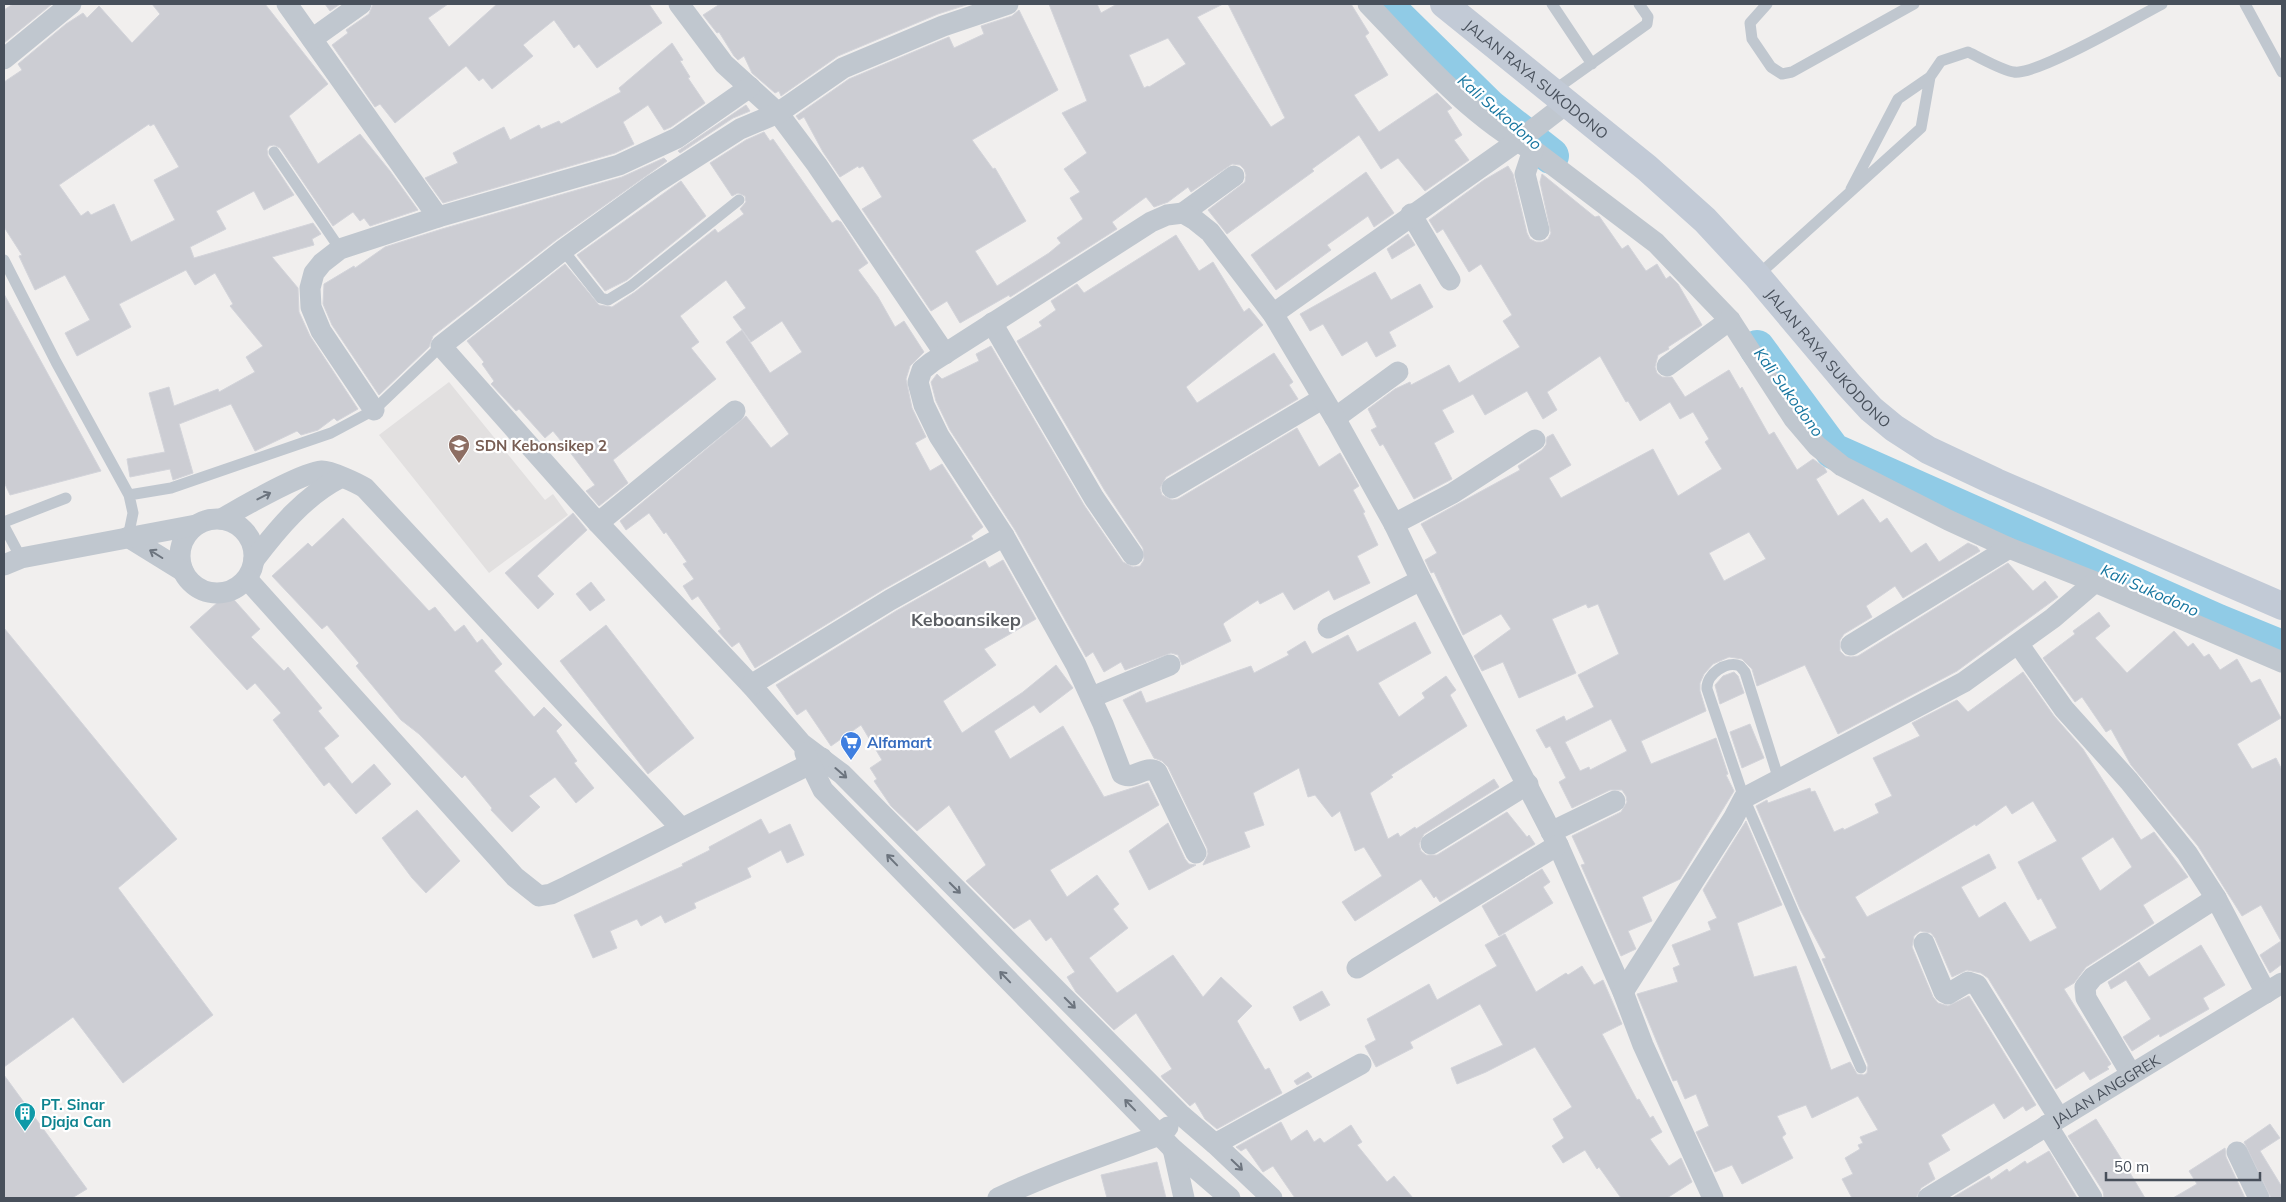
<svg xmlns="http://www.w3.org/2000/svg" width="2286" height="1202" font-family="Mulish,sans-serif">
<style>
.education{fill:#e2e0e0}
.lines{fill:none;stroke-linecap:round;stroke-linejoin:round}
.river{stroke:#90cbe6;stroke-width:36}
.building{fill:#cccdd3;stroke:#d3d4da;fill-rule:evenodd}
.service{stroke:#c0c7cf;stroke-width:11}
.minor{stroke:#c0c7cf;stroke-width:21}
.secondary{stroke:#c2cad6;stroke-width:28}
.oneway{stroke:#6c747e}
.labels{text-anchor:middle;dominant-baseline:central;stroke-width:4.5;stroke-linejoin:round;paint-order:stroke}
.street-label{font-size:15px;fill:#48505b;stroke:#fff}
.education-label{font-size:15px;font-weight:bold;fill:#785e54;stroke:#fff;text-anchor:start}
.shop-label{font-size:15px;font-weight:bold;fill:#366cbe;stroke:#fff;text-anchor:start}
.culture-label{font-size:15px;font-weight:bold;fill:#0d838f;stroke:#fff;text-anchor:start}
.water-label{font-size:16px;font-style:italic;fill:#16759f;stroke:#fff}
.quarter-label{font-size:18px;font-weight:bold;fill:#5b5e63;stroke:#fff}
</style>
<rect width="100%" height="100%" fill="#f1efee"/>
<!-- education -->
<path class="education" d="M449,382L545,500L553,494L568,515L489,573L379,435Z"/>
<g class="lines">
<!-- river -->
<path class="river" d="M1384,4L1490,108L1551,156
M1757,348L1833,451L2218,622L2282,648"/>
</g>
<!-- building -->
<path class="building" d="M13,4H52L4,43V10Z
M152,4H265L328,84L289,116L318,164L360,134L390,171L418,210L370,226L364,218L360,221L353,212L333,226L280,148L274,145L269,146L267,149L268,156L294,195L264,210L254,191L216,211L226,229L190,247L194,258L313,223L321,234L312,239L314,245L272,257L298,288L299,312L310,336L358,409L337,421L334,418L318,430L301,435L297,431L255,451L231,404L179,424L193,473L173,480L170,469L130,477L127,459L165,452L149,393L169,387L174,406L218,389L219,392L255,372L246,357L263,346L230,306L233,304L215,273L195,285L186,270L119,304L131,327L77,356L65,333L90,320L65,275L35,290L19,256L22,255L4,227V82L22,70L18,64L66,24L83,13L87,18L99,6L132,43L160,14ZM149,124L150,126L154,124L179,167L154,180L175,220L131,242L114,204L91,215L88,211L81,216L59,185Z
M325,4H340L330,11Z
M373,4H448L428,18L449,47L497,4H649L662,23L597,68L579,44L574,48L554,20L523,45L533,56L492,89L483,78L479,81L466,66L395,123L380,104L375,107L332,45L348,33L346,30L369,14Z
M720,4H969L938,14L838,56L781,96L779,91L775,93L752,73L744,56L738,60L734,56L719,32L717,33L703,15Z
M1049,4H1097L1101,13L1117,4H1223L1197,17L1271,127L1285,118L1228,4H1351L1369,33L1365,36L1388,75L1354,95L1379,132L1437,93L1452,108L1447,111L1462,135L1454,140L1469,160L1425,191L1398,158L1381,169L1359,135L1312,169L1314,171L1227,234L1208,210L1245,182L1246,175L1244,169L1240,165L1232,164L1191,192L1188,187L1168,202L1154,207L1146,197L1112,222L1117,229L1010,297L1009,295L960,323L947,301L931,311L862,209L882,197L863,166L859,168L858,166L840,177L823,152L804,117L799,120L796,116L849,79L949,37L954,48L984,34L981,26L1012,16L1019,10L1058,90L972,140L993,169L995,168L1026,221L975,251L997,286L1049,253L1061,243L1057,238L1083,219L1070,198L1080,192L1064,169L1087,153L1062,113L1087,101ZM1168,38L1186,64L1149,87L1148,86L1144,88L1129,55Z
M672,43L683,60L680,61L690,77L688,78L705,103L671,127L664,130L648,105L623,122L634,144L615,153L443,203L425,178L458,163L453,153L504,127L510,140L539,125L541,129L559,121L561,124L621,92L619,88Z
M746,105L750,111L733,118L680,153L678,151Z
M764,132L770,141L773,139L832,223L837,220L841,222L868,263L858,270L878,297L895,327L904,321L924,352L910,366L906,379L912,408L926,437L915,443L930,471L942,464L983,527L971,536L973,539L884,589L755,668L739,642L732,647L718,631L721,629L698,596L692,600L683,586L694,579L683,564L687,562L666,532L664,534L649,513L626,530L620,521L746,416L771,448L789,434L726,342L742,330L770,373L802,352L782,321L751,342L733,317L746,308L726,280L680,316L699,342L691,348L716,379L613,460L628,483L599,506L586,491L595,485L566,447L553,431L545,438L519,409L516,411L491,384L494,381L482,364L484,362L467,341L565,264L599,305L612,307L635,292L715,229L718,233L744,214L740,209L746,202L745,196L738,193L732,196L710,163L746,140Z
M664,158L667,161L556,240L433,336L429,347L379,395L332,325L323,304L324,284L354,266L355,268L385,247L442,229L622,177Z
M1508,166L1513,174L1527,233L1530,239L1536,242H1542L1548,239L1551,233L1540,182L1542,174L1595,217L1599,216L1622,249L1628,245L1646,271L1657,264L1666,279L1670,276L1678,284L1702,325L1668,347L1669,349L1658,355L1655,367L1657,373L1662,377H1672L1685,397L1729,370L1740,389L1742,387L1769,435L1774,432L1797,470L1813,459L1824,467L1827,472L1816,479L1838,516L1863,499L1880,523L1887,518L1911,553L1926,543L1939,562L1968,543L1977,547L1980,551L1903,598L1895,586L1866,606L1872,617L1844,634L1840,640V651L1845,656L1851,657L1858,656L2008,563L2033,591L2045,581L2058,597L1957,671L1838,734L1805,665L1757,686L1752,669L1742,659L1729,657L1713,664L1704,674L1700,683V691L1706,711L1641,741L1651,764L1716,738L1728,774L1726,775L1734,791L1680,879L1642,897L1652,921L1628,931L1636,949L1621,956L1581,865L1585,864L1572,836L1621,812L1627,802L1626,796L1622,790H1610L1572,808L1559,782L1566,778L1550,746L1546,748L1536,730L1564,716L1566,721L1594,707L1578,675L1619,654L1598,604L1588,608L1586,604L1552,619L1576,673L1519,698L1503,662L1482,671L1474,656L1511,629L1501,614L1463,635L1434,572L1431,573L1425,560L1437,553L1421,524L1520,470L1518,466L1542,450L1546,445L1547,437L1553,434L1571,465L1549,478L1561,498L1653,449L1678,496L1722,469L1705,442L1709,439L1693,412L1680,419L1670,402L1640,421L1628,401L1626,402L1600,356L1547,392L1557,410L1543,419L1527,391L1485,415L1473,394L1442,410L1454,432L1434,443L1452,479L1414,499L1383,444L1380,446L1371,430L1377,427L1368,409L1395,389L1410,382L1411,385L1449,365L1459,383L1520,347L1503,321L1512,315L1481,264L1469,272L1443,229L1437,233L1429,220L1484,180ZM1749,532L1766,559L1724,581L1709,553ZM1611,719L1627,751L1590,770L1589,767L1580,771L1565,742Z
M1366,172L1394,213L1374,227L1368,216L1327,245L1331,250L1276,290L1251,255Z
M681,181L706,216L627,280L605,291L577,255Z
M1408,234L1415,245L1392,259L1387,249Z
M1176,235L1199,271L1213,262L1244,312L1249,308L1263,325L1186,387L1197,403L1274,353L1293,382L1289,385L1298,399L1166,477L1160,488L1162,495L1172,500L1178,499L1297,428L1319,467L1340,453L1359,486L1353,490L1365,512L1363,513L1378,545L1357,556L1370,583L1334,600L1329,590L1294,610L1283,592L1260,604L1258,600L1225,622L1223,624L1231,641L1182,665L1178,655L1171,653L1125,670L1121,662L1104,672L1093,652L1086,657L1015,530L950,430L936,401L931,382L937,374L942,379L979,361L976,354L991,346L1084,505L1123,562L1133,567L1140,566L1144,560L1143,548L1105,491L1017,341L1042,326L1039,322L1056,310L1051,301L1077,284L1084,293Z
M1375,272L1391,300L1420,284L1433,307L1389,332L1396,346L1376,357L1367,341L1342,356L1323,324L1310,331L1300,314Z
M4,294L83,438L101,471L10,495L4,482Z
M573,513L587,530L537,576L554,594L538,609L505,573Z
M343,518L429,611L435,607L455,632L464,625L477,643L482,639L502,664L494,671L534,717L544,707L562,725L556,731L577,761L574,763L594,788L576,803L555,777L529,796L540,807L512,832L491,810L492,808L465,775L462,778L419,734L401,720L356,666L359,663L327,625L322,629L272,576L308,543L312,547Z
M1003,560L1036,619L984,649L996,665L943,701L962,733L1023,692L1056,665L1073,688L1040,713L1034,705L994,731L1010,759L1063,726L1104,797L1148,783L1159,805L1050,870L1067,897L1097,875L1119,904L1113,909L1128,928L1089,958L1117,993L1173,955L1203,997L1221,977L1252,1006L1237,1021L1265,1070L1269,1068L1282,1093L1217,1129L1205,1119L1195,1102L1190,1106L1163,1079L1161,1076L1172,1069L1136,1013L1114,1030L1076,992L1067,977L1075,972L1051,937L1046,941L1030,919L1014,929L966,881L986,865L949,805L917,831L891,806L874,781L877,779L870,768L882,760L861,725L831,746L806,709L797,715L776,685L896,611L985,561L989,568Z
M591,582L605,600L590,611L576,594Z
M228,593L260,629L251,637L284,671L288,667L322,708L318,711L339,736L324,748L352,784L374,764L391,784L356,814L329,782L324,786L273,720L281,713L255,683L247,690L190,627Z
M2099,612L2110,626L2095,638L2127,673L2174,631L2188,647L2193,643L2204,657L2209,654L2220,670L2237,659L2251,683L2260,679L2281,718L2237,744L2252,769L2276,758L2282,770V964L2270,973L2260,955L2281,941L2261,905L2242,916L2198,846L2131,765L2111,729L2106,732L2082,697L2075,702L2043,658L2075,634L2073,631Z
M1415,622L1431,653L1378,683L1399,717L1425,698L1422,693L1446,676L1456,690L1450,695L1467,726L1391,775L1393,777L1370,793L1388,839L1398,833L1400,837L1415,827L1416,829L1494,779L1499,787L1424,834L1419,844L1421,851L1426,855H1437L1507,812L1527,837L1529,835L1535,844L1440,902L1436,896L1434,898L1421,879L1355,921L1342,902L1382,876L1364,847L1355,851L1340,811L1332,817L1315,795L1308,797L1299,768L1253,793L1264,825L1244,832L1250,847L1203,865L1208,854L1207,848L1168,767L1162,761L1154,758L1123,700L1141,691L1146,703L1251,666L1254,673L1289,655L1287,652L1305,641L1312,654L1348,635L1357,652Z
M606,625L694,738L648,774L560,661Z
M4,628L177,839L118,888L213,1015L123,1083L73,1017L4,1067Z
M1734,672L1738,676L1744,693L1720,704L1715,685L1723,676Z
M2023,672L2054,716L2083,749L2141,840L2154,832L2188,877L2143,905L2154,923L2086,967L2074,983L2064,989L2111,1064L2107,1067L2109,1069L2090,1080L2084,1071L2056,1089L1988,978L1981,973L1967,970L1952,977L1935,938L1931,933L1920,931L1914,936L1912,947L1933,997L1938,1003L1948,1006L1969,996L2036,1105L2026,1111L2023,1106L2004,1119L1994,1103L1941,1135L1950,1150L1928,1163L1935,1179L1921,1188L1916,1198H1852L1842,1179L1853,1174L1845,1158L1860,1149L1858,1145L1863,1143L1860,1137L1878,1130L1858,1096L1812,1118L1806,1105L1777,1116L1786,1134L1782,1137L1793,1158L1742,1184L1732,1165L1715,1172L1696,1132L1709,1126L1696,1094L1685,1099L1677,1080L1673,1081L1637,994L1678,982L1673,968L1680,965L1672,945L1711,930L1708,922L1717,918L1703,890L1746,821L1782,905L1737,923L1754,977L1796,966L1831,1070L1850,1062L1857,1074L1864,1075L1867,1073L1868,1065L1822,959L1826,958L1800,909L1756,806L1767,800L1768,803L1810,788L1811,792L1815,791L1834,832L1843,828L1844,830L1879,813L1875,804L1892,796L1873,758L1920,736L1912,723L1957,700L1968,712ZM2033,801L2057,841L2018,862L2038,900L2041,898L2057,928L2030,942L2005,902L1979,918L1961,887L1996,868L1989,854L1867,917L1855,897L1975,824L1976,826L2006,805L2012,814ZM2113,837L2132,867L2100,891L2081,858Z
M1750,724L1764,758L1742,768L1730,732Z
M417,810L460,861L426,893L412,878L382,838Z
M761,819L769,834L790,824L804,855L787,863L781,850L747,868L751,877L694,903L696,908L665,923L661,915L641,926L637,919L610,931L617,948L593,958L574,915L683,866L682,864L710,850L709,847Z
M1168,823L1185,859L1189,864L1196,865L1149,890L1129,851Z
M1542,869L1550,882L1543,887L1553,903L1499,936L1482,906Z
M1505,934L1536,992L1566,973L1568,975L1582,966L1594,985L1603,980L1622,1024L1602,1034L1637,1100L1639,1099L1650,1118L1653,1116L1662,1132L1650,1139L1669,1166L1681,1158L1692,1182L1667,1198H1621L1599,1167L1597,1169L1585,1150L1563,1163L1552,1146L1564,1138L1553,1119L1572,1107L1535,1047L1486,1072L1457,1084L1451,1068L1503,1045L1480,1004L1410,1042L1413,1048L1376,1067L1365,1046L1376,1040L1367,1019L1429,984L1437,1000L1497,966L1485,945Z
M2201,945L2225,985L2203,998L2209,1009L2160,1037L2159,1034L2132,1051L2123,1037L2151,1019L2126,980L2111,989L2108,982L2139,962L2149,977Z
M1322,991L1330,1005L1300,1021L1293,1007Z
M1308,1072L1312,1077L1297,1085L1294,1081Z
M4,1075L87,1189L72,1198H4Z
M2096,1119L2124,1163L2145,1198H2104L2103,1191L2068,1136Z
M1281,1122L1291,1141L1307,1130L1314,1142L1320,1138L1324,1143L1351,1125L1362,1142L1357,1145L1387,1182L1394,1176L1413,1198H1295L1273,1166L1263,1172L1246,1148L1241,1151L1236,1147Z
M2270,1124L2280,1138L2260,1151L2282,1187V1198H2271L2244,1142Z
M2225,1148L2226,1157L2245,1198H2173L2197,1184L2189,1171Z
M2049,1151L2077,1198H1952L1989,1176L1991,1180L2007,1169L2009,1172L2025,1161L2027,1164Z
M1157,1162L1166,1198H1107L1101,1175Z"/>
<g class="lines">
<!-- service -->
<path class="service" d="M1552,4L1592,64
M1767,4L1750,23L1752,39L1771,67L1782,74L1792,72L1914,4
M2245,4L2282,72
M1553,91L1647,24L1648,17L1639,4
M274,152L340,249
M1851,189L1898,99L1930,77
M563,250L601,298L608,300L631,286L739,200
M4,260L56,362L129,495L133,513L128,537
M1757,276L1921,128L1930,77L1941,61L1968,52C1979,57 2003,71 2014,72C2036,76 2137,17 2162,4
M129,495L171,488L331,433L374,410L441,346
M4,522L66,498
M4,526L21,558
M1779,780L1745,672L1740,666C1727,660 1706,674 1707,689L1744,798L1861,1068"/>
<!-- minor -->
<g class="minor">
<path d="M287,4L438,217"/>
<path d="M679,4L724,64L778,113L817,165L945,354"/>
<path d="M1008,4L943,26L843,68L778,113L740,129L654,184L563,250L441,346L598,523L751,685L802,744L842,774L1180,1114L1215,1144L1272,1198"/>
<path d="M1368,4C1415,53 1472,119 1533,150L1656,243L1730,320L1794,419L1817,446L1842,466L1948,520L2009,548L2095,582L2282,662"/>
<path d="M312,39L361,4"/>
<path d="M4,59L71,4"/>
<path d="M1533,150L1525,174L1539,230"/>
<path d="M1183,213L1234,176"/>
<path d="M1411,214L1450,280"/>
<path d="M1273,314L1522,138L1566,104"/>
<path d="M992,323L1094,498L1133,555"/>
<path d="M1667,366L1730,320"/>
<path d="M374,410L321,331L311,307L310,288L314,273L322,263L340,249L438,217L619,165L677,138L750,87"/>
<path d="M1335,418L1398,372"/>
<path d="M1172,488L1322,399"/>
<path d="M221,519C243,507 300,473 322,471C331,471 357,483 365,488L681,828"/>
<circle cx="217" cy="556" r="37"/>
<path d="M598,523L735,411"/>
<path d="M1394,524L1453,493L1535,440"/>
<path d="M128,537L183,571"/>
<path d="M254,560C278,528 305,496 340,478"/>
<path d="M4,565L21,558L196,525"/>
<path d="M247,579L515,877L539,896L551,894L568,886L822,758"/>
<path d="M1328,628L1421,580"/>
<path d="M1851,645L2009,548"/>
<path d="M2019,645L2064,709L2129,781L2187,853L2216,898L2266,993"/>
<path d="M751,685L890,600L1004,536"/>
<path d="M1092,697L1170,665"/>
<path d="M805,753L823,790L1173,1149L1230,1198"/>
<path d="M1551,832L1615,801"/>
<path d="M1431,844L1528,784"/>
<path d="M1196,853L1157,772C1146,764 1133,781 1122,774L1103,724L1076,665L1004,536L939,436L924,405L918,382L922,370L932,362L1151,222L1167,215L1183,213L1195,220L1210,232L1273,314L1335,418L1394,524L1421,580L1558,845L1623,992L1643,1045L1713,1198"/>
<path d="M1924,943L1944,992L1948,994L1968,982L1977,985L2059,1118"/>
<path d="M1357,968L1558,845"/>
<path d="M1623,992L1733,819L1744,798L1964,682L2053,618L2095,582"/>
<path d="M2131,1074L2086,998L2085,987L2093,977L2216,898"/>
<path d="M2047,1125L2092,1198"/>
<path d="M1215,1144L1361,1064"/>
<path d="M1173,1149L1184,1198"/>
<path d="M2237,1152L2259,1198"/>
<path d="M998,1198C1051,1173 1105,1155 1160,1135L1168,1127"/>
<path id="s1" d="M1928,1198L2282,983"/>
</g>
<!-- secondary -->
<path class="secondary" id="s2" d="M1444,4L1647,168L1705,220L1757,276L1848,384L1871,409L1894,428L1928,450L1996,482L2282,606"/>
</g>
<!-- one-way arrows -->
<defs><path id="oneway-shaft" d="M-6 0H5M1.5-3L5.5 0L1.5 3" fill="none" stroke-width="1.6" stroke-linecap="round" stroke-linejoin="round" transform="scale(1.25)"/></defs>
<g class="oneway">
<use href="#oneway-shaft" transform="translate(264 496) rotate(-27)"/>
<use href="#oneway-shaft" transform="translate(156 554) rotate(-148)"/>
<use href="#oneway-shaft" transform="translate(841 773) rotate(41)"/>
<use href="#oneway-shaft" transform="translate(892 860) rotate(-134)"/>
<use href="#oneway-shaft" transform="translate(955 888) rotate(45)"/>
<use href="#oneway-shaft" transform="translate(1005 977) rotate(-134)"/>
<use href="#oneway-shaft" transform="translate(1070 1003) rotate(45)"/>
<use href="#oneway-shaft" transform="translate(1130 1105) rotate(-134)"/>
<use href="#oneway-shaft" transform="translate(1237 1165) rotate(44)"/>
</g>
<!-- icons -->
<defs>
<g id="school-pin" transform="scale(1.125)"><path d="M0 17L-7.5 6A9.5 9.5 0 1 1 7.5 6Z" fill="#8d6e63" stroke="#fff"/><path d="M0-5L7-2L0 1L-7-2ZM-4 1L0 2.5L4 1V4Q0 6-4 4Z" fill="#fff"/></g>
<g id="supermarket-pin" transform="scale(1.125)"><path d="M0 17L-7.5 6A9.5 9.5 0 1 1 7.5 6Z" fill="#3f7fe0" stroke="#fff"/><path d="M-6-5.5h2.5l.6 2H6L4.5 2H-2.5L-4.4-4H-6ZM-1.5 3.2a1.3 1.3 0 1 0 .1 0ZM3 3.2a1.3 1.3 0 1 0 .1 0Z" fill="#fff"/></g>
<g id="building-pin" transform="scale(1.125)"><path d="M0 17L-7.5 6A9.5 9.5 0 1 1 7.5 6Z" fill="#0f9aa8" stroke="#fff"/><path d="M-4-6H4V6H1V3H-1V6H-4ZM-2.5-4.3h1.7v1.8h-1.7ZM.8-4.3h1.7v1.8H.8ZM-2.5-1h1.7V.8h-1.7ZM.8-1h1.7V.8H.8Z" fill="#fff"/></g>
</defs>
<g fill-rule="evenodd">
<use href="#school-pin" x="459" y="445"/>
<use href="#supermarket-pin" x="851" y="742"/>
<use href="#building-pin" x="25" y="1113"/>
</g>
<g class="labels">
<!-- street labels -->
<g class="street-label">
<text stroke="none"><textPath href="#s2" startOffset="119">JALAN RAYA SUKODONO</textPath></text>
<text stroke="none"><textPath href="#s2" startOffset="524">JALAN RAYA SUKODONO</textPath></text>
<text stroke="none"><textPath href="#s1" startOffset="208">JALAN ANGGREK</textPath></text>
</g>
<!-- education labels -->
<g class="education-label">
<text x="475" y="445">SDN Kebonsikep 2</text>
</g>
<!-- shop labels -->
<g class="shop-label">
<text x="867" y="742">Alfamart</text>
</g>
<!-- culture labels -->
<g class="culture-label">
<text x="41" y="1104">PT. Sinar<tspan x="41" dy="17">Djaja Can</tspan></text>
</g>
<!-- water labels -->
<g class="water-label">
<text transform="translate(1500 112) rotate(41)">Kali Sukodono</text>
<text transform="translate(1789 392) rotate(54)">Kali Sukodono</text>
<text transform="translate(2150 590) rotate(24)">Kali Sukodono</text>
</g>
<!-- quarter labels -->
<g class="quarter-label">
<text x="966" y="619">Keboansikep</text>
</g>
</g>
<!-- border -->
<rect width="2286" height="1202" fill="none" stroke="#48505b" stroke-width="10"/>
<!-- scale -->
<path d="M2106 1172v8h154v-8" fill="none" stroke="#48505b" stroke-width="2.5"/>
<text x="2114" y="1172" font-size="15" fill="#48505b" stroke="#ffffff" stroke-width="4" paint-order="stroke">50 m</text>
</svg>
